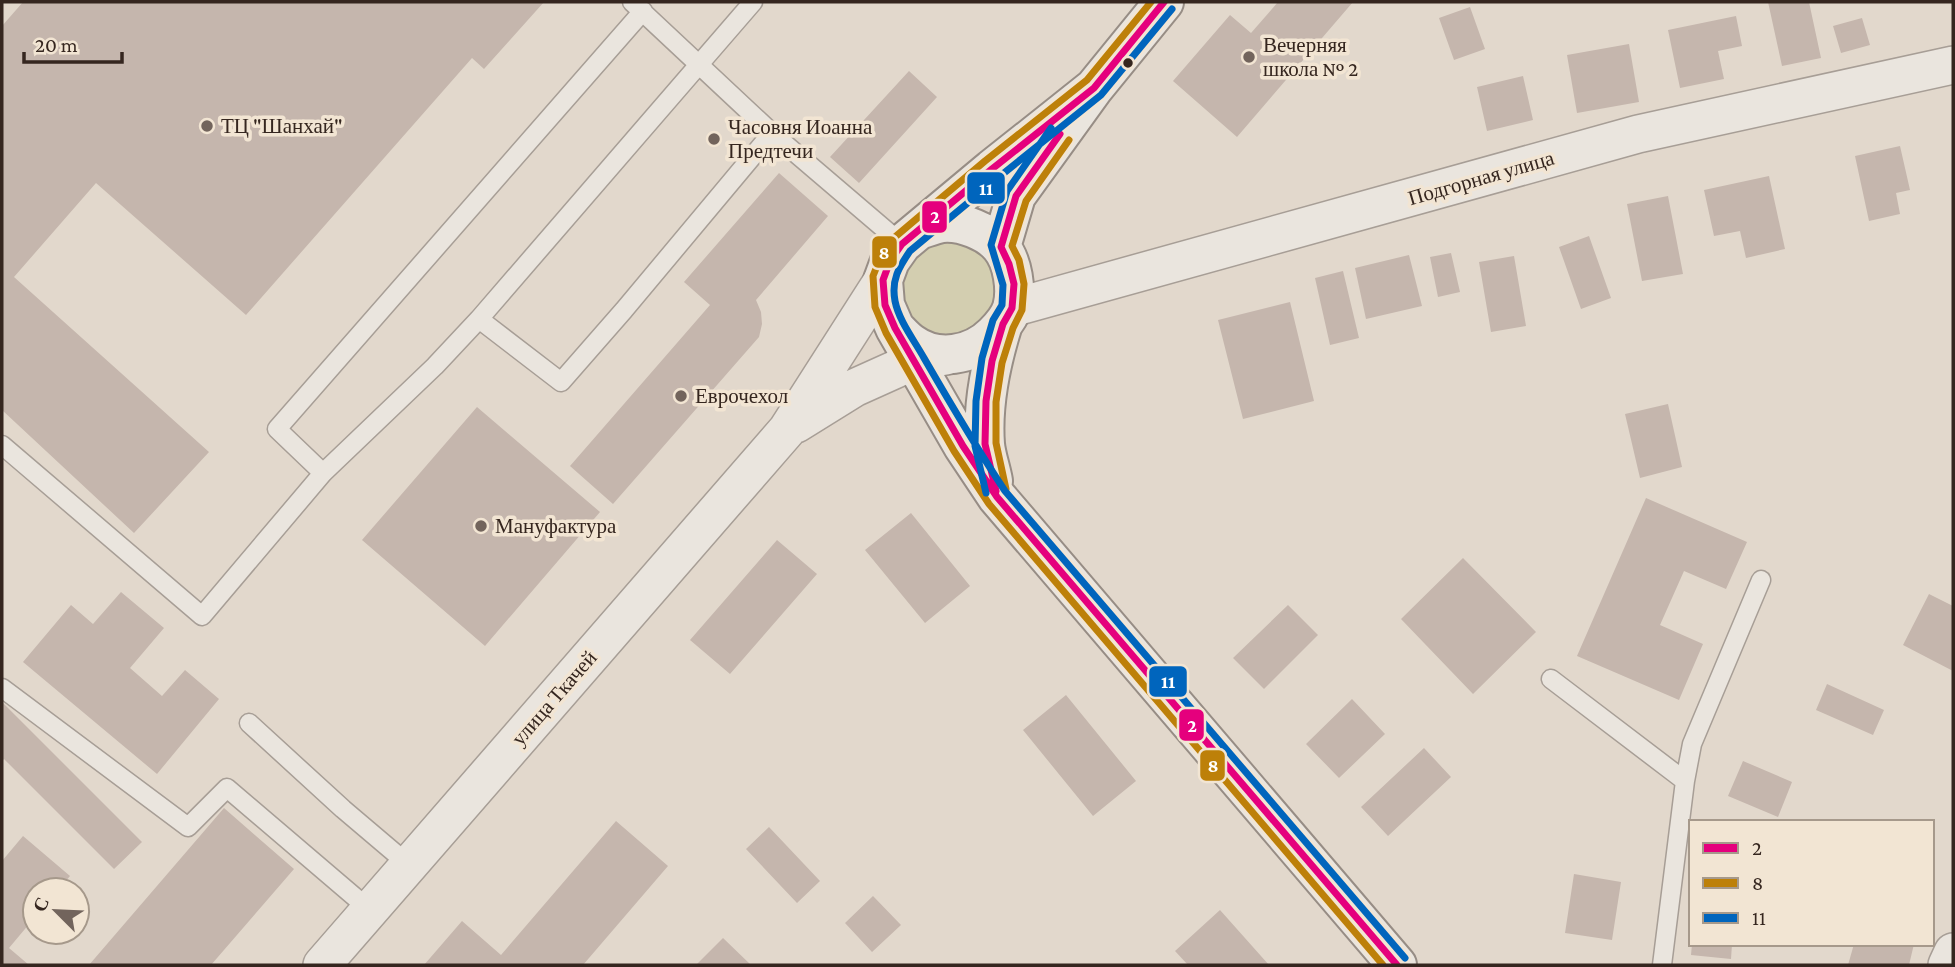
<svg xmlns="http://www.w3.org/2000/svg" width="1955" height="967" font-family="'Crimson Pro',serif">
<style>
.green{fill:#d3ceb0}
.building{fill:#c5b6ad}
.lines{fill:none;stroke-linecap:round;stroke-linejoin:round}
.lane-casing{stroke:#a79e96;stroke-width:21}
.street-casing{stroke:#a79e96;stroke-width:40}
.secondary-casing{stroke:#978d85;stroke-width:42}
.lane{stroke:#eae5de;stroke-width:18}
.street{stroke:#eae5de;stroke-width:37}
.secondary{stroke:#eae5de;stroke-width:38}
.bus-1-casing{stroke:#f2e5d3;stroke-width:12}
.bus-2-casing{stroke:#f2e5d3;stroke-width:12}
.bus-3-casing{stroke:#f2e5d3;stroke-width:12}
.bus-1{stroke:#e5007d;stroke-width:7}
.bus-2{stroke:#bd8009;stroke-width:7}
.bus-3{stroke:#0065bd;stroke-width:7}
.poi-dot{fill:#72645c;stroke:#f2e5d3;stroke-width:2.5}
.bus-dot{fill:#35261f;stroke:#f2e5d3;stroke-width:2.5}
.labels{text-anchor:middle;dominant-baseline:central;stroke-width:7;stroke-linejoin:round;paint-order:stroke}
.poi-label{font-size:21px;fill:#35261f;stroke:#f2e5d3;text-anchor:start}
.street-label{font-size:21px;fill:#35261f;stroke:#f2e5d3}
.line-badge{stroke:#f2e5d3;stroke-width:2.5}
.badge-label{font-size:19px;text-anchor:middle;font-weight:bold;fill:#fff}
</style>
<rect width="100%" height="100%" fill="#e2d8cc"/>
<!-- green -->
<path class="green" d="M950,240C961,243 971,245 980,253C1002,275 1000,313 973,328C961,335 955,338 942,336C937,336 930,336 926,334C918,330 911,321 905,316L899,275L918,249Z"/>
<!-- building -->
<path class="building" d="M23,2H544L484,69L472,58L246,315L96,183L14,277L209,452L134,533L2,410V26Z
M1278,2H1353L1237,137L1173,81L1230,15L1251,33Z
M1768,2H1809L1821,58L1782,66Z
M1470,7L1485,49L1454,60L1439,18Z
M1736,16L1742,46L1718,51L1724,79L1680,88L1668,30Z
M1862,18L1870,45L1841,53L1833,26Z
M1629,44L1639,102L1577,113L1567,55Z
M909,71L937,97L859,183L830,157Z
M1523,76L1533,120L1487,131L1477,87Z
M1900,146L1910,190L1896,193L1900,214L1869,221L1855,156Z
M779,173L828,216L756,300L761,312L762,324L759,337L613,504L570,466L710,305L684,282Z
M1769,176L1785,249L1746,258L1740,231L1714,236L1704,190Z
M1668,196L1683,274L1642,281L1627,204Z
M1589,236L1611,298L1581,309L1559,247Z
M1451,253L1460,292L1438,297L1430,257Z
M1409,255L1422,306L1366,319L1355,268Z
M1514,256L1526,326L1491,332L1479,262Z
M1343,271L1359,338L1330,345L1315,278Z
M1290,302L1314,401L1243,419L1218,320Z
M1668,404L1682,467L1640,478L1625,414Z
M477,407L600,512L485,646L362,540Z
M1646,498L1747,542L1726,589L1684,571L1660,625L1703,644L1679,700L1577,656Z
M911,513L970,586L925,623L865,550Z
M777,540L817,574L730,674L690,640Z
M1463,558L1536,632L1473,694L1401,619Z
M121,592L164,628L130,668L162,696L185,670L219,699L157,774L23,662L71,605L93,624Z
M1929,594L1953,606V671L1903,645Z
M1288,605L1318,635L1264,689L1233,658Z
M1827,684L1884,710L1873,735L1816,710Z
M1066,695L1136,781L1093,816L1023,730Z
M1352,699L1385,734L1339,778L1306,744Z
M2,702L142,842L114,869L4,759L2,761Z
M1424,748L1451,777L1388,836L1361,807Z
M1743,761L1792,782L1778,817L1728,796Z
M224,808L294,869L211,965H89Z
M616,821L668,866L583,965H424L462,921L501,955Z
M769,827L820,881L797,903L746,849Z
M23,836L70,876L58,890H35V917L9,948L29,965H2V861Z
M1574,874L1621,882L1612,940L1565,933Z
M873,896L901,925L872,952L845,923Z
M1220,910L1269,965H1188L1175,951Z
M723,938L751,965H696Z
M1692,944H1732L1731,959L1691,955Z
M1854,944H1914L1909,965H1848Z"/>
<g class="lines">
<!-- lane casing -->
<g class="lane-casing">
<path id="lane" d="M632,2L772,133L902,244
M479,319L753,2
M2,445L202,616L323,473L435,366L479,319L561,382L624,310L772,133
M323,473L277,429L643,11
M1551,679L1685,781L1662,965
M2,688L188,827L227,788L370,910
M249,723L343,809L409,865
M1685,781L1692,744L1761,580"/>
</g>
<!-- street casing -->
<g class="street-casing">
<path id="street" d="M1012,308L1638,134L1953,65
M796,424L854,388L914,361L946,356
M322,965L787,430L883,280
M1947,965L1953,952"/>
</g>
<!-- secondary casing -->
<g class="secondary-casing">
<path id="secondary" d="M1094,88L992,169L902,244L890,261L883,280L885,305L895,328L963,446L997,497L1397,965
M1001,247L1016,196L1094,88L1164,2
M895,328C900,333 905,339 911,343C937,362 972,356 994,334C1001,327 1009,318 1012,308C1017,290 1013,261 1000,246C988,232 962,221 942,223C936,224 928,227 922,229
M993,481C991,469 986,456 985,444C982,403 991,362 1003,324"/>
</g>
<!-- lane -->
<use href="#lane" class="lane"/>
<!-- street -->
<use href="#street" class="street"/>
<!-- secondary -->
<use href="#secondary" class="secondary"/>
<!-- bus-1 casing -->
<g class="bus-1-casing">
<path id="bus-1" d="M1164,2L1094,88L992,169L902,244L890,261L883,280L885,305L895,328L963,446L997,497L1397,965
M996,491L985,444L986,401L992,361L1003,324L1012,308L1014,284L1009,264L1001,247L1016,196L1060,134"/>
</g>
<!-- bus-2 casing -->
<g class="bus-2-casing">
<path id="bus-2" d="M1151,2L1087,80L985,161L895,237L881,256L873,276L875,307L886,333L954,451L989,504L1383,965
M1006,489L996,443V402L1002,363L1013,328L1022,310L1024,284L1019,260L1012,246L1026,201L1069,140"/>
</g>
<!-- bus-3 casing -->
<g class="bus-3-casing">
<path id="bus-3" d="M1172,9L1101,95L999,177L910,251C899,267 891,280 895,301C899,321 914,340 924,358C950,403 976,447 1005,491L1405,958
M986,493L975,446L976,401L982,358L993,320L1002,305L1003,285L991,245L1007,191L1051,128"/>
</g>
<!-- bus-1 -->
<use href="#bus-1" class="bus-1"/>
<!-- bus-2 -->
<use href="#bus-2" class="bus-2"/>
<!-- bus-3 -->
<use href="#bus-3" class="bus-3"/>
</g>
<!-- markers -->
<g class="poi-dot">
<circle cx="1249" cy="57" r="7"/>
<circle cx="207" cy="126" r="7"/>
<circle cx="714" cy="139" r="7"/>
<circle cx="681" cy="396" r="7"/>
<circle cx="481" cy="526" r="7"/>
</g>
<circle class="bus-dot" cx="1128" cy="63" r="6"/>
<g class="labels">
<!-- poi labels -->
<g class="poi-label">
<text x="1263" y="45">Вечерняя<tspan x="1263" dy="24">школа № 2</tspan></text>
<text x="221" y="126">ТЦ "Шанхай"</text>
<text x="728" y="127">Часовня Иоанна<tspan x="728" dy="24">Предтечи</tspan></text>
<text x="695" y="396">Еврочехол</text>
<text x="495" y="526">Мануфактура</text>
</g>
<!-- street labels -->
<g class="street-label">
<text transform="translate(1481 178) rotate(-16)">Подгорная улица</text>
<text transform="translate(554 698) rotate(-49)">улица Ткачей</text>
</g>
</g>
<g class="line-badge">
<rect x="966" y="171" width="40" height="34" rx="7" fill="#0065bd"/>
<rect x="921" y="200" width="27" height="34" rx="7" fill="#e5007d"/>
<rect x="871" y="235" width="27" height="34" rx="7" fill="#bd8009"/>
<rect x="1148" y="665" width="40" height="33" rx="7" fill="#0065bd"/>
<rect x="1178" y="708" width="27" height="34" rx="7" fill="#e5007d"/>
<rect x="1199" y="749" width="27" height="33" rx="7" fill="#bd8009"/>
</g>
<g class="badge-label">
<text x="986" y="195">11</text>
<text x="935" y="223">2</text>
<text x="884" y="259">8</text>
<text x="1168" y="688">11</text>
<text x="1192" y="732">2</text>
<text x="1213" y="772">8</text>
</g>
<!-- border -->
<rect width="1955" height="967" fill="none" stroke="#35261f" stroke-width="7"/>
<!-- legend -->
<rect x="1689" y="820" width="245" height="126" fill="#f2e5d3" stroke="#a6998b" stroke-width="2"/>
<rect x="1703" y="843" width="35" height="10" fill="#e5007d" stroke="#a6998b" stroke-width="2"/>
<text x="1752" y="855" font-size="21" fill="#35261f">2</text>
<rect x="1703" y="878" width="35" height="10" fill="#bd8009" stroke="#a6998b" stroke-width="2"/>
<text x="1752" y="890" font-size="21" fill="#35261f">8</text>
<rect x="1703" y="913" width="35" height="10" fill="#0065bd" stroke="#a6998b" stroke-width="2"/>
<text x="1752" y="925" font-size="21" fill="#35261f">11</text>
<!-- north arrow -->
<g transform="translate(56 911) rotate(294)"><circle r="33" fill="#f2e5d3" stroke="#a6998b" stroke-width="2"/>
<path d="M0-5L12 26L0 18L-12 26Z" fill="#72645c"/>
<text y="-10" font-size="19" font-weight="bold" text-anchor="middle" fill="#35261f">С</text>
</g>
<!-- scale -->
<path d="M24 52v10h98v-10" fill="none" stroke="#35261f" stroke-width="3.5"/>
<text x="35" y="52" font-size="21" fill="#35261f" stroke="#f2e5d3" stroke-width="5" paint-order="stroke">20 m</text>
</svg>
